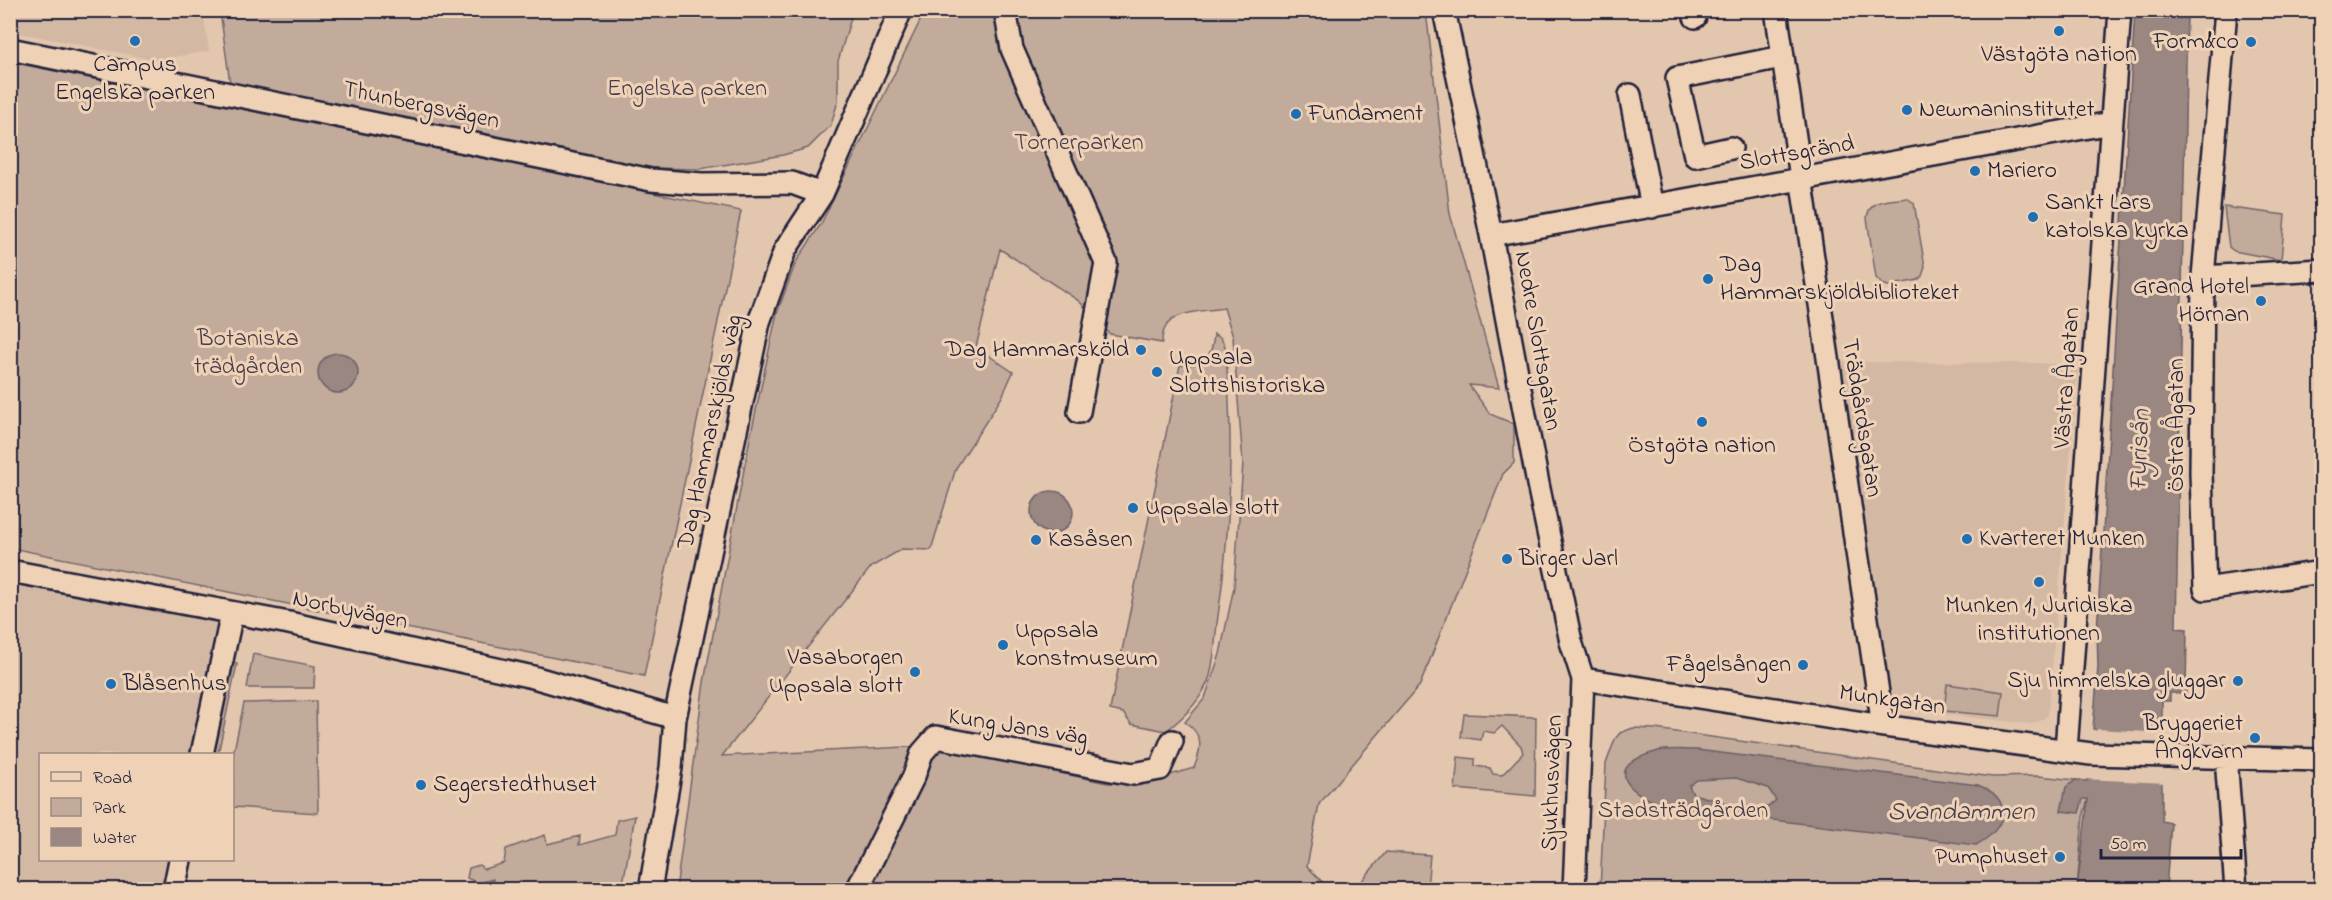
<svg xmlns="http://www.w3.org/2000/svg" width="2332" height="900" font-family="'Indie Flower',sans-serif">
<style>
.built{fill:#d3b8a4}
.green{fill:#c2ab9b;stroke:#72666b;stroke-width:1.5;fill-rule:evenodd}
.water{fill:#9a8782;stroke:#6a5f66;stroke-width:1.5;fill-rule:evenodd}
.pier{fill:#e3c6ae}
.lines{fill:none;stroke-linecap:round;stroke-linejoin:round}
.minor-casing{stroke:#22223b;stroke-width:26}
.minor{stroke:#efd1b5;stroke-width:21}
.poi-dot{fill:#1f6fb2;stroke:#efd1b5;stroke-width:2}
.labels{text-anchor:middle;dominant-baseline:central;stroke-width:6;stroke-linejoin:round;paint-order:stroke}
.poi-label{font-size:24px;fill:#22223b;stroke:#efd1b5;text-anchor:start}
.park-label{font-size:24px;fill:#423d4e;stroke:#efd1b5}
.street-label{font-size:24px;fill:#22223b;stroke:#efd1b5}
.water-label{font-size:26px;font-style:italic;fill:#464050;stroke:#efd1b5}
</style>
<rect width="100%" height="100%" fill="#e3c6ae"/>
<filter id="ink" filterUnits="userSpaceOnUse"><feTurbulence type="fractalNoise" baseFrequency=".0167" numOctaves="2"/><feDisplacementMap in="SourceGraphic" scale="12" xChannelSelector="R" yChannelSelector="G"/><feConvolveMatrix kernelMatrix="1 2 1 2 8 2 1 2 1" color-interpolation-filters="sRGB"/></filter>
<g filter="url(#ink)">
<!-- built -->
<path class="built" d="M10,11H203L209,51L155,60L11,31Z
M1841,362L2040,363L2078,366L2048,715L2041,720L2033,724L1910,711L1893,700Z
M10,573L226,614L196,754H40V860H174L168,889H11Z"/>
<!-- green -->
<path class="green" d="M220,11V10L853,11L838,61V101L831,125L808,148L783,155L699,169L652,168L230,83Z
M925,11H1426L1450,214L1499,388L1469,385L1490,414L1514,424V463L1503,474L1420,685L1319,804L1307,866L1329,889L676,890L704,682L749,443L777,313L796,262L821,224ZM1000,249L1079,301L1110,334L1162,343C1161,309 1200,312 1224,308L1233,337L1243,463L1234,587L1220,654L1205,698L1185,722C1204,735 1202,748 1194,768L1147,782L1107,783L943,748L907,747L722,756L871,567L902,549L931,550L956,468L1002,397L1013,372L976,347Z
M11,62L741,211L644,676L11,548Z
M1907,198L1914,203L1925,267L1922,276L1918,280L1888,286L1882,284L1876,278L1867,218C1869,198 1890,201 1907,198Z
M2224,207L2285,215L2281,260L2234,251L2229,247Z
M1214,334L1221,338L1225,346C1234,437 1231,526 1218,616C1215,635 1215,660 1209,679C1201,700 1183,718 1166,731L1131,724L1123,713L1110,710L1180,365C1203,367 1213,356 1214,334Z
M253,654L315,666L314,688H247Z
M231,662L237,664L218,754H212Z
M1947,684L2003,692L2000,716L1944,711Z
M316,701L318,813L233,807V755L244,703Z
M1464,714L1536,717L1535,796L1455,789L1458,757L1475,759V766L1490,768L1493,774L1502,775L1523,753L1521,746L1502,726L1494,733L1483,731L1481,740L1461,737Z
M1633,728L1655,729L1992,777L2039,776L2076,780L2066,788L2088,799L2083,817L2077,889L1600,890L1606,764L1615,739L1620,733Z
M635,816L622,889H492L493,879L478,883L467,878L469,868L479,865L484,869L504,863L506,849L545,835L547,844L580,836L579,845L615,835L617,820Z
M1386,852L1430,855L1427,889H1355Z"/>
<!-- water -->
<path class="water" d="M2135,11H2187L2176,628L2187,629L2186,693H2170V701H2162V821L2171,823L2166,889H2077L2088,799H2083L2079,813L2061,811L2066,787L2076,780L2087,781L2098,730L2093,729L2098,667L2097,630Z
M318 373a20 20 0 1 1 40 0a20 20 0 1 1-40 0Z
M1031 512a21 21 0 1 1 42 0a21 21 0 1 1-42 0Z
M1697,750L1978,785C2015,800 2007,828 1976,845L1668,807C1632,796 1598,768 1655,752C1667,748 1683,750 1697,750ZM1736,778L1768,788L1776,800L1768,807L1737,806L1693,794L1689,786L1697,780Z"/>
<!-- pier -->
<path class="pier" d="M2097,729L2165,733V783L2085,779Z"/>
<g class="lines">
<!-- minor casing -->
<g class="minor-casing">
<path id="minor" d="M1005,10L1012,49L1106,263L1079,412
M1444,10L1491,235L1538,484L1571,642L1583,679L1574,890
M1693,10L1695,17
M1776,10L1883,726
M2226,10L2203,277L2201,473L2205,589L2322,572
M10,49L651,180L702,184L792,183L822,194
M1630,95L1652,207
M1731,148L1695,156L1677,78L1782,57
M1491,235L2111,123
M2203,277L2322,270
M10,571L289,623L533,677L675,718
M1583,679L1883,726L2091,754L2322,760
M2066,750L2120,10
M202,754L232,613
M2229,759L2227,771L2236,890
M174,890L180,860
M650,890L671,768L675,718L759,322L785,250L822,194L901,10
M857,890L914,776L922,753L936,737L1133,774L1160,769L1172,741"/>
</g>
<!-- minor -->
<use href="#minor" class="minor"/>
</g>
</g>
<!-- markers -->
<g class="poi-dot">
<circle cx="2059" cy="31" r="6"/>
<circle cx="135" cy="41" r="6"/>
<circle cx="2251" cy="42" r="6"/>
<circle cx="1907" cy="110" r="6"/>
<circle cx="1296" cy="114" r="6"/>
<circle cx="1975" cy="171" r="6"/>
<circle cx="2033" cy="217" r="6"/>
<circle cx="1708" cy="279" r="6"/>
<circle cx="2261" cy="301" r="6"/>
<circle cx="1141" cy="350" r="6"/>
<circle cx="1157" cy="372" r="6"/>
<circle cx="1702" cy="422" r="6"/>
<circle cx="1133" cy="508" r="6"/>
<circle cx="1967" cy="539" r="6"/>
<circle cx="1036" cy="540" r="6"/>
<circle cx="1507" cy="559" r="6"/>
<circle cx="2039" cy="582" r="6"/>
<circle cx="1003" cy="645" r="6"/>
<circle cx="1803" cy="665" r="6"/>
<circle cx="915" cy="672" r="6"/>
<circle cx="2238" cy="681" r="6"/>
<circle cx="111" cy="684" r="6"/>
<circle cx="2255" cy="738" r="6"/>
<circle cx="421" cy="785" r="6"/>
<circle cx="2060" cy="857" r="6"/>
</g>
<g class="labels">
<!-- poi labels -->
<g class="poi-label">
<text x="2239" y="42" text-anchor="end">Form&amp;co</text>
<text x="2059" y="55" text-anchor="middle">Västgöta nation</text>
<text x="135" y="65" text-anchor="middle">Campus<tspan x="135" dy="28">Engelska parken</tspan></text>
<text x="1919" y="110">Newmaninstitutet</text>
<text x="1308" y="114">Fundament</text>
<text x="1987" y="171">Mariero</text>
<text x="2045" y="203">Sankt Lars<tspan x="2045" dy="28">katolska kyrka</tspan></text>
<text x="1720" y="265">Dag<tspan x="1720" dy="28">Hammarskjöldbiblioteket</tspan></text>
<text x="2249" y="287" text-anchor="end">Grand Hotel<tspan x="2249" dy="28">Hörnan</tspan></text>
<text x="1129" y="350" text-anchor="end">Dag Hammarsköld</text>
<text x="1169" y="358">Uppsala<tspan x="1169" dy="28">Slottshistoriska</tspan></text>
<text x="1702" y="446" text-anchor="middle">Östgöta nation</text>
<text x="1145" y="508">Uppsala slott</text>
<text x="1979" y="539">Kvarteret Munken</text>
<text x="1048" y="540">Kasåsen</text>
<text x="1519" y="559">Birger Jarl</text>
<text x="2039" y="606" text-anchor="middle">Munken 1, Juridiska<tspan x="2039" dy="28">institutionen</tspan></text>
<text x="1015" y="631">Uppsala<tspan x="1015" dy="28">konstmuseum</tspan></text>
<text x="903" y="658" text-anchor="end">Vasaborgen<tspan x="903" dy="28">Uppsala slott</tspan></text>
<text x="1791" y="665" text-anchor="end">Fågelsången</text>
<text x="2226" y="681" text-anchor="end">Sju himmelska gluggar</text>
<text x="123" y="684">Blåsenhus</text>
<text x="2243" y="724" text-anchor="end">Bryggeriet<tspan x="2243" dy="28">Ångkvarn</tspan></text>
<text x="433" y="785">Segerstedthuset</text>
<text x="2048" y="857" text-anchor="end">Pumphuset</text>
</g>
<!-- park labels -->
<g class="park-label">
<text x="687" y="89">Engelska parken</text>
<text x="1079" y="143">Tornerparken</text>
<text x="248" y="339">Botaniska<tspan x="248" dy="28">trädgården</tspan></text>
<text x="1683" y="811">Stadsträdgården</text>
</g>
<!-- street labels -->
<g class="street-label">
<text transform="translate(421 106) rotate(12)">Thunbergsvägen</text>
<text transform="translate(1797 154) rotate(-10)">Slottsgränd</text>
<text transform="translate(1537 341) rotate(80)">Nedre Slottsgatan</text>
<text transform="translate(2068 378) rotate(-86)">Västra Ågatan</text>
<text transform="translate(1861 418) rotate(81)">Trädgårdsgatan</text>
<text transform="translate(2177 425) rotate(-90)">Östra Ågatan</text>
<text transform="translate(711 432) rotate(-78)">Dag Hammarskjölds väg</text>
<text transform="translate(350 611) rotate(12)">Norbyvägen</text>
<text transform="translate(1892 701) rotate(8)">Munkgatan</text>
<text transform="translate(1018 728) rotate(9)">Kung Jans väg</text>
<text transform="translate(1553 783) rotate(-88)">Sjukhusvägen</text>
</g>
<!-- water labels -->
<g class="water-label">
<text transform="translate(2141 450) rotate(-88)">Fyrisån</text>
<text x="1961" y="813">Svandammen</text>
</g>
</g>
<!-- margin -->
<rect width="2332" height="900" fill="none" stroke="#efd1b5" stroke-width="36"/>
<rect x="18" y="18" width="2296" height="864" fill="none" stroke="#22223b" stroke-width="2" filter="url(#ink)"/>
<!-- legend -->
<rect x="39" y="753" width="195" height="108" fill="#efd1b5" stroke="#9d8b84" stroke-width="1.5"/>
<rect x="51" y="772" width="30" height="9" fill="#efd1b5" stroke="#9d8b84" stroke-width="1.5"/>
<text x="93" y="783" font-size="18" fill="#22223b">Road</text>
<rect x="51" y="798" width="30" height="18" fill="#c2ab9b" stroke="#9d8b84" stroke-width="1.5"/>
<text x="93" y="813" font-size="18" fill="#22223b">Park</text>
<rect x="51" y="828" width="30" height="18" fill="#9a8782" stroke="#9d8b84" stroke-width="1.5"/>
<text x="93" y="843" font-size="18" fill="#22223b">Water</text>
<!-- scale -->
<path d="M2101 849v9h140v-9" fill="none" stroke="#22223b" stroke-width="3"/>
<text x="2110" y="849" font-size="18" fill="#22223b" stroke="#efd1b5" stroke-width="4.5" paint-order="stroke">50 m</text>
</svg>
